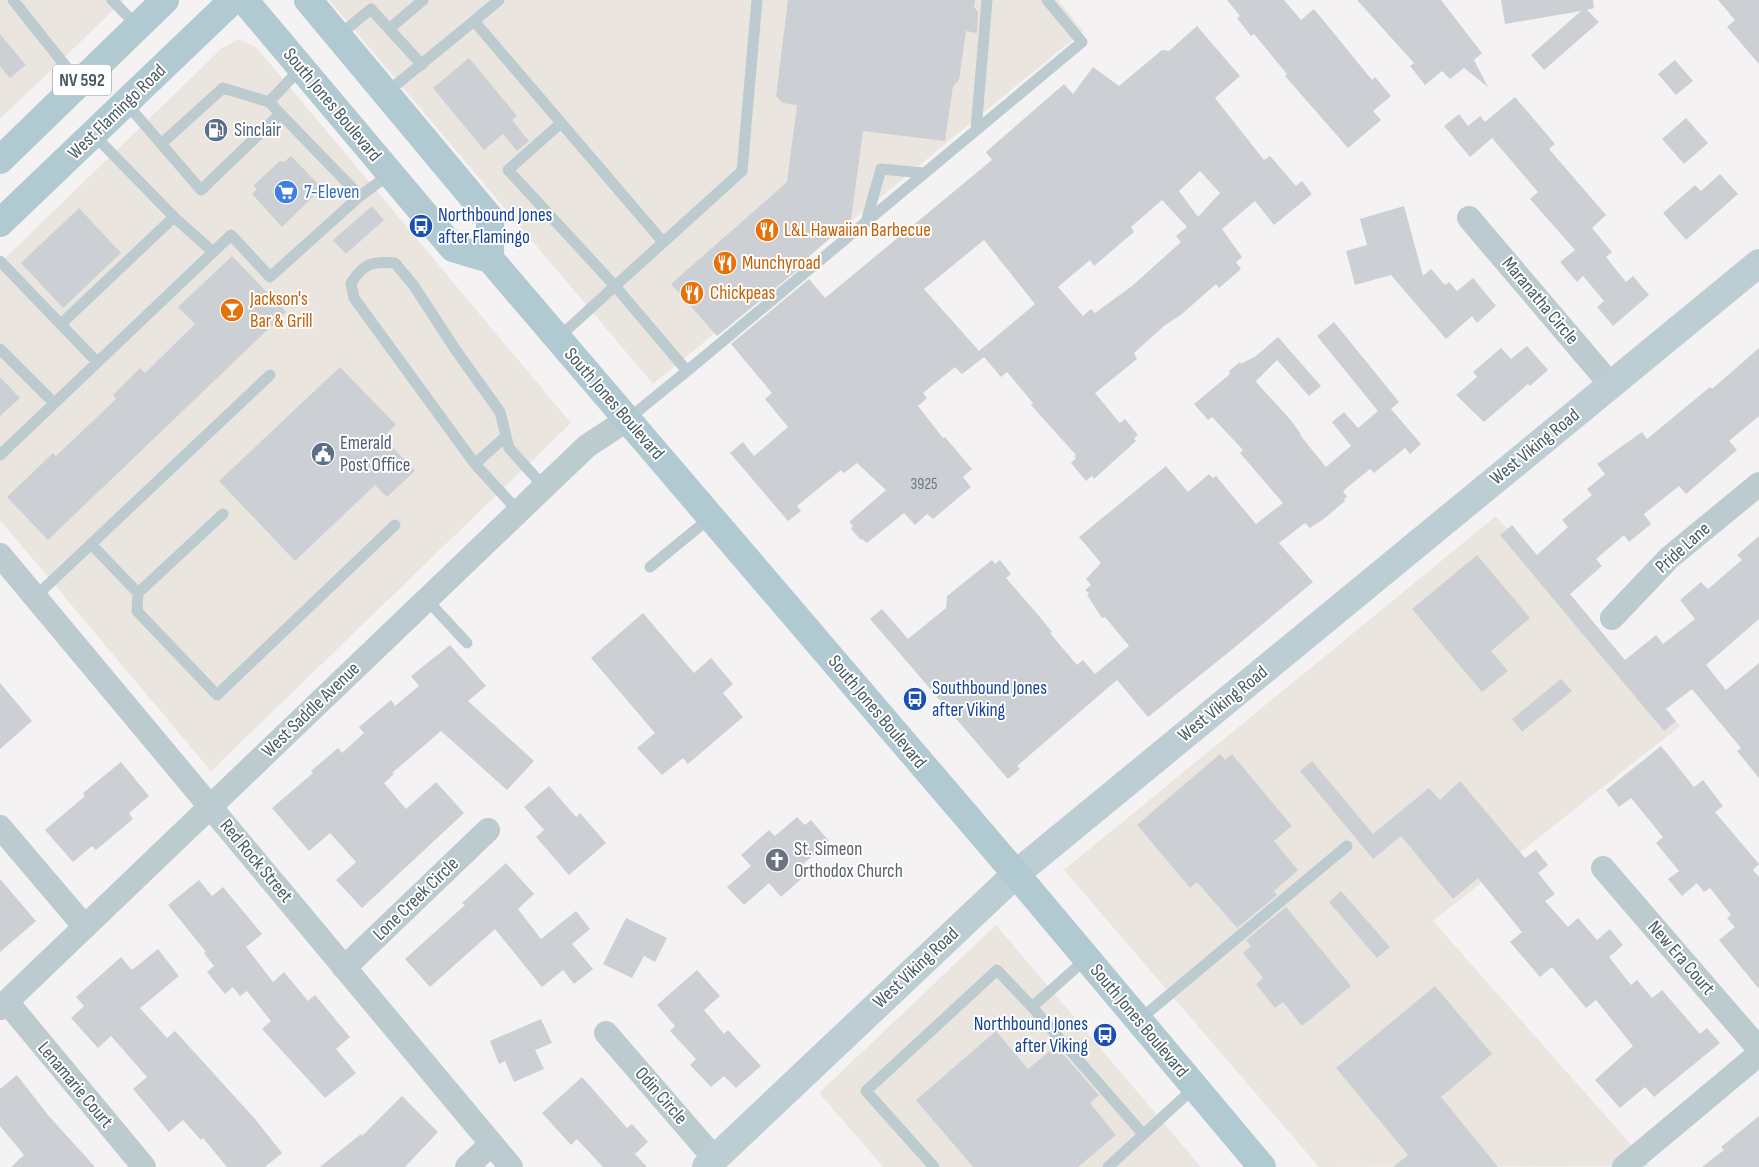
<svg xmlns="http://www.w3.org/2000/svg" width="1759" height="1167" font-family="'Sofia Sans Condensed',sans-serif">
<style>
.commercial{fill:#ebe5df}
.building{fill:#ccd0d4;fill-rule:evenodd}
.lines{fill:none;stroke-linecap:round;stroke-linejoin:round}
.lane{stroke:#bccbcf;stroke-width:11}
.street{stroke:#bccbcf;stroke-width:24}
.secondary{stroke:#bdcdd4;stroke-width:28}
.primary{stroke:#b1c9d1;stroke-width:28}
.labels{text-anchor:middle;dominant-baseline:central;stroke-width:4;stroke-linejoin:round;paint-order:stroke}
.number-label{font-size:16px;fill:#69787d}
.shield{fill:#fff;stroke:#7f8c90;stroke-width:1}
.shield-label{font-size:18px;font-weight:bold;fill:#485b60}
.street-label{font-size:19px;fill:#485b60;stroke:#fff}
.service-label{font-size:19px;fill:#4e5e75;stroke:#fff;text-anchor:start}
.shop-label{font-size:19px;fill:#366cbe;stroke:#fff;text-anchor:start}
.transit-label{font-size:19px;fill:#164399;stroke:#fff;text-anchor:start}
.food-label{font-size:19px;fill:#c56008;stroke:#fff;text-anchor:start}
.worship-label{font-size:19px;fill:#5b616d;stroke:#fff;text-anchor:start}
</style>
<rect width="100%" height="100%" fill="#f4f2f2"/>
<!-- commercial -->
<path class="commercial" d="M0,0H124L0,119Z
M329,0H1058L1083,31L653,384Z
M239,39L257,48L571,423L211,771L0,520V263L222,48Z
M1496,516L1680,726L1433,921L1650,1166L1319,1167L1064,870Z
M996,925L1201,1167H883L819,1093Z"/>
<!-- building -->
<path class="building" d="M788,0H975L974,7L978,12L977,33L966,31L959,80L953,86L945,141L863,131L851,220L798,266L800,268L717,336L671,284L787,182L797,105L782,103L776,96Z
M1227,0H1284L1301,20L1314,9L1372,80L1375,77L1391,96L1373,111L1381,120L1348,148L1285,76L1287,74L1254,34L1251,36L1237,18L1240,16Z
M1357,0H1441L1482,53L1474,60L1488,87L1464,68L1450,79L1442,71L1425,85L1410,66L1414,63Z
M1501,0H1593L1594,8L1587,10L1599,22L1544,70L1531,55L1581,11L1505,24Z
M1718,0H1759V64L1727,27L1735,20Z
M1197,26L1240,76L1215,98L1264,160L1270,156L1296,186L1302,181L1312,194L1274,225L1255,201L1222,229L1242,257L1236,262L1241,269L1219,288L1216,284L1182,314L1164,326L1134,353L1137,359L1095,393L1118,421L1120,423L1125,419L1138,435L1134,438L1136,441L1094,479L1092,476L1086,481L1071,463L1076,458L1074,456L1076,455L1031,405L1033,403L1007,372L1001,377L984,357L962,374L955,367L923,393L927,398L918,406L943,438L945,437L972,469L963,477L971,487L933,519L927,514L915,525L904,513L867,543L862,539L861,540L851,529L853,526L849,522L886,490L857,463L844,473L841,470L797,506L801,511L788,521L730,453L743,442L754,456L788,427L765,399L772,393L731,344L809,279L825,298L992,160L986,152L1064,84L1073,94L1093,67L1119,86L1162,50L1169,51ZM1200,171L1220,193L1198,217L1179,191ZM1162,200L1187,227L1176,236L1181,242L1132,286L1095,313L1091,309L1083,316L1058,287L1090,260L1094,266L1134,232L1131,227ZM984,240L1035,304L979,351L924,289Z
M0,34L26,65L10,78L0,66Z
M469,58L517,116L512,120L529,141L517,151L503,134L484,150L433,88Z
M1675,60L1693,81L1676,95L1658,74Z
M1515,97L1555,144L1549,149L1606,215L1592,228L1612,252L1606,257L1626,282L1633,276L1649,295L1613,326L1597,307L1604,301L1583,276L1577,282L1560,262L1575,250L1530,199L1538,192L1492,138L1470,157L1444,126L1459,114L1468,126L1480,116L1485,122Z
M1686,118L1708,143L1684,164L1662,139Z
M291,156L322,188L282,227L252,194L257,189L253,186L280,161L284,162Z
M1720,174L1738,194L1686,240L1663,213L1695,185L1701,191Z
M372,206L384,220L346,254L333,240Z
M1404,206L1423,276L1431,269L1445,285L1449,282L1457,291L1473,278L1496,306L1477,323L1472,316L1446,339L1391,275L1355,285L1346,251L1367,245L1360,219Z
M79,208L121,253L63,308L21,263Z
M232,256L286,312L48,540L7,497L53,453L56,456L116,399L113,395L140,368L145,373L195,324L178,307Z
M1334,322L1399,402L1391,409L1421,444L1410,454L1405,448L1374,473L1370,469L1343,491L1347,497L1344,499L1345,501L1325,518L1310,528L1305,523L1279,543L1313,582L1229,652L1148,717L1117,680L1017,766L1020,769L1008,779L870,619L882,609L908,639L946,608L947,596L992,560L995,564L1000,560L1011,574L1006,578L1039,616L1052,632L1050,633L1054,638L1077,665L1083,660L1095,674L1129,646L1105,617L1102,618L1087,595L1089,593L1085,590L1091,585L1086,579L1101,563L1079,537L1166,466L1188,492L1209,474L1213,478L1216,476L1256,524L1283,503L1240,453L1243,450L1212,417L1208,420L1194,404L1230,374L1229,371L1240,362L1241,364L1256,356L1278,337L1321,386L1309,396L1277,360L1256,381L1257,383L1289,418L1301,434L1300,435L1326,467L1351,446L1332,422L1344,412L1358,428L1378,411L1317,336Z
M1527,346L1548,370L1530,386L1528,384L1484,422L1456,395L1477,377L1473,372L1501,348L1511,359Z
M1759,348V416L1729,441L1737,450L1686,494L1679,486L1644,514L1651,524L1629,542L1624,535L1596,559L1602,566L1570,594L1625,660L1656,635L1663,644L1695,619L1680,600L1701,582L1708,589L1742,560L1737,555L1759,536V619L1706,665L1726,690L1759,663V778L1737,751L1741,748L1692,689L1666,709L1676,721L1664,731L1500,535L1512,525L1537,555L1568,527L1562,520L1592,495L1587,489L1605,474L1597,464L1642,432L1647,439L1710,387L1712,389Z
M340,367L396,425L383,437L415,471L387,497L375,485L295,561L219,481Z
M0,377L20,398L0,416Z
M1477,555L1530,618L1491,651L1508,671L1482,692L1412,609Z
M643,613L694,673L711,658L733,684L723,693L743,717L688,764L683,758L662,775L637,748L655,733L591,658Z
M450,645L486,686L468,701L534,761L507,790L441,731L392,773L394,774L384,783L406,809L436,782L464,813L362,908L336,880L356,862L330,833L309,851L272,808L313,773L311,771L338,748L342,753L364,733L359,727L391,700L395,706L419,686L411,676Z
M1561,679L1572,691L1522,732L1512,719Z
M0,683L32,721L0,749Z
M1661,746L1694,787L1703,780L1723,806L1715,812L1759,864L1753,870L1759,877V989L1719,940L1735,927L1727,918L1731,915L1710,888L1704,892L1697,883L1682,896L1668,879L1679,871L1656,843L1663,837L1631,798L1619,807L1606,790Z
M1220,754L1225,760L1232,754L1292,826L1274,841L1298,870L1274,891L1277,895L1237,928L1197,882L1190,888L1137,825Z
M1312,761L1373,834L1429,788L1440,800L1460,781L1525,858L1536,850L1548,865L1538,873L1555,894L1545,901L1568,927L1578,918L1597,940L1610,929L1623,945L1609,957L1631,985L1637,980L1652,998L1662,990L1700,1034L1707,1028L1720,1043L1654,1097L1645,1087L1620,1108L1595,1080L1633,1046L1596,1000L1586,1008L1552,967L1540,977L1510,942L1522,932L1478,878L1453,899L1401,836L1373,859L1300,771Z
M121,762L149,796L129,813L133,819L96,850L92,846L73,862L45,830L85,796L83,793Z
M549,786L576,817L580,813L606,843L569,875L536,837L544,830L524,807Z
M797,817L805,825L811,820L829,841L801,866L808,873L781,897L769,883L744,905L727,887L751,866L741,855L769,830L775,836Z
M506,863L534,894L518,909L541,939L576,911L590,929L572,944L593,969L574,984L563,970L542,987L495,929L430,987L405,959L465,905L462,903Z
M0,879L36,921L0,952Z
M199,880L212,896L223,887L262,934L246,947L273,982L284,972L308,1001L315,995L350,1037L336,1049L356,1073L325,1098L262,1029L271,1021L247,991L240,996L233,987L225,994L207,972L214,966L204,953L206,952L168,905Z
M1341,891L1390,947L1377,958L1329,902Z
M1286,907L1351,986L1302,1026L1283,1002L1275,1008L1256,984L1263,978L1243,953L1251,946L1246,940Z
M626,918L667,938L655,962L644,956L632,978L603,964Z
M158,949L179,976L140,1008L167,1038L175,1031L255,1119L282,1153L265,1167H227L203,1138L201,1140L183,1120L169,1132L133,1089L147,1077L111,1036L98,1048L71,1018L84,1006L76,997L121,957L132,970Z
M697,970L720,996L704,1010L724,1034L728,1030L761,1066L736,1088L724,1076L711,1087L690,1065L696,1059L670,1031L675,1026L657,1005Z
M1435,986L1492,1054L1441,1097L1498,1167H1393L1408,1155L1336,1068Z
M541,1019L552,1043L535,1050L544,1069L514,1082L505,1061L499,1064L490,1041Z
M996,1031L1028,1069L1056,1046L1099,1095L1090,1103L1116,1135L1078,1167H973L916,1100Z
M17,1075L48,1115L95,1167H11L24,1155L0,1126V1089Z
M582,1077L627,1128L632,1124L648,1142L635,1154L647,1167H603L577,1139L571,1145L542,1113Z
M402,1096L438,1132L405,1167H320L361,1134L362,1136Z
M1759,1116V1167H1702L1724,1150L1721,1147Z"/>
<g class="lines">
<!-- lane -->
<path class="lane" d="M13,0L79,83
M112,0L137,26
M499,0L474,21L663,242
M389,29L423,0
M338,36L371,9L422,65
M301,68L269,102L360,196L390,174
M386,93L474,21
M126,103L201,190L280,114
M976,130L987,0
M93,134L174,217
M161,144L223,88L269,102
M866,222L881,169L924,173
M0,261L97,362
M61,324L174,217L213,252
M558,338L615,286L508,170L561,123
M0,349L54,403
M687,371L1082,42L1047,0
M628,419L687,371L615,286L742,171L757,0
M0,455L231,235L270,277L360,196
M475,464L506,436
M519,512L475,464L354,298L351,283C364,263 372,261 395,263L414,286L455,349L500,412L509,448L544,487
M91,544L138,593L223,514
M650,567L711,517
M138,593L137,611L217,695L395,525
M35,597L270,375
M427,600L467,643
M1032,1007L1143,1134
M1139,1020L1347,846
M934,1167L866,1091L997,970L1032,1007L1087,958
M1108,1167L1195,1087"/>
<!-- street -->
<path class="street" d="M1469,218L1611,385
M0,555L511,1167
M1612,618L1669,558L1759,484
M0,827L85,927
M1603,868L1759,1049
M344,968L488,830
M7,1002L144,1167
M0,1008L587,446L628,419
M606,1033L715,1159
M467,1167L491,1144
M1624,1167L1759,1054"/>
<!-- secondary -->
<path class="secondary" d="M706,1167L1016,874L1759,263"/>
<!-- primary -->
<path class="primary" d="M244,0L453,248L490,259L1016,874L1262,1167
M308,0L490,218V259
M0,160L165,0
M0,223L233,0"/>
</g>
<!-- icons -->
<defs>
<g id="fuel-disc" transform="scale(1.25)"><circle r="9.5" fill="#5c6f8a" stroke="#fff"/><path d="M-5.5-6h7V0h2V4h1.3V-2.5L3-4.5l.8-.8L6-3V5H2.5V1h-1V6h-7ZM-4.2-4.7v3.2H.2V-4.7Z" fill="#fff"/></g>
<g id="supermarket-disc" transform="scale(1.25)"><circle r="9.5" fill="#3f7fe0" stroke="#fff"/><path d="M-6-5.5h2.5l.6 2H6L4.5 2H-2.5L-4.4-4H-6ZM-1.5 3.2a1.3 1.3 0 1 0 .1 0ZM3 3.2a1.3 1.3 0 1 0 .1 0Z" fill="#fff"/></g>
<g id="bus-disc" transform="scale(1.25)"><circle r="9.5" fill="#1a4fb4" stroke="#fff"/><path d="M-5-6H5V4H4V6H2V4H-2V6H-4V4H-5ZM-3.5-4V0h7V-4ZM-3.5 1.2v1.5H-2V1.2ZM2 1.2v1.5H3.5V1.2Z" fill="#fff"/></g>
<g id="restaurant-disc" transform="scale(1.25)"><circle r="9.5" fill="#e8710a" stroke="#fff"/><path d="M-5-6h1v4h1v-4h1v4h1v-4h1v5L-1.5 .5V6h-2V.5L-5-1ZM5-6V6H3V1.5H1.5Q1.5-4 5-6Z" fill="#fff"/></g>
<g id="bar-disc" transform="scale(1.25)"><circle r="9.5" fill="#e8710a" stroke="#fff"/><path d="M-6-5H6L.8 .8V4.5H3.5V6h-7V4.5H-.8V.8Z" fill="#fff"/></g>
<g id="civic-disc" transform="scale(1.25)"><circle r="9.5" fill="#5c6f8a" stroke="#fff"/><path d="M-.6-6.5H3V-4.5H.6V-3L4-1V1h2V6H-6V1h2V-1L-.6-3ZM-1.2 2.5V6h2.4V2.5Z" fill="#fff"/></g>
<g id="church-disc" transform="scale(1.25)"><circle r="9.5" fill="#6b7280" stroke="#fff"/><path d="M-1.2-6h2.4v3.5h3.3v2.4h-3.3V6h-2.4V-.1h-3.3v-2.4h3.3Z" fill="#fff"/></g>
</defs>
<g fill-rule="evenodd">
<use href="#fuel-disc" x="216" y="130"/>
<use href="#supermarket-disc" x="286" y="192"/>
<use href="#bus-disc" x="421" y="226"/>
<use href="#restaurant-disc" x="767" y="230"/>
<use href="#restaurant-disc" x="725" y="263"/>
<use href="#restaurant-disc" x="692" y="293"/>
<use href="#bar-disc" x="232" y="310"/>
<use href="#civic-disc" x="323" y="454"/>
<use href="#bus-disc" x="915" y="699"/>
<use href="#church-disc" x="777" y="860"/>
<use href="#bus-disc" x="1105" y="1035"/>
</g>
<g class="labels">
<!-- number labels -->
<g class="number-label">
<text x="924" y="484">3925</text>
</g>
<!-- shield labels -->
<rect class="shield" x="53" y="64.5" width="58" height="31" rx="4"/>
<g class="shield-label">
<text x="82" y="80">NV 592</text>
</g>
<!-- street labels -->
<g class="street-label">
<text transform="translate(332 105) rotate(50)">South Jones Boulevard</text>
<text transform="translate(117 112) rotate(-44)">West Flamingo Road</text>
<text transform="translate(1540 301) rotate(50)">Maranatha Circle</text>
<text transform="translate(614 404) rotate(49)">South Jones Boulevard</text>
<text transform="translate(1535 447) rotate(-39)">West Viking Road</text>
<text transform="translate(1683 548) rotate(-42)">Pride Lane</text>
<text transform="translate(1223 704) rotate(-39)">West Viking Road</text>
<text transform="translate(311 710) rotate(-44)">West Saddle Avenue</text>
<text transform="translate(877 712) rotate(50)">South Jones Boulevard</text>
<text transform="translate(256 861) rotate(50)">Red Rock Street</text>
<text transform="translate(416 899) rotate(-44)">Lone Creek Circle</text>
<text transform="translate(1681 958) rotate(49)">New Era Court</text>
<text transform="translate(916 968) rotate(-43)">West Viking Road</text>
<text transform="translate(1139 1021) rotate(50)">South Jones Boulevard</text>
<text transform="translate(75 1085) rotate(50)">Lenamarie Court</text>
<text transform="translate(661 1096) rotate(49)">Odin Circle</text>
</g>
<!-- service labels -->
<g class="service-label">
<text x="234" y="130">Sinclair</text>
<text x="340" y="443">Emerald<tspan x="340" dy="22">Post Office</tspan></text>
</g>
<!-- shop labels -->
<g class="shop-label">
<text x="304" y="192">7-Eleven</text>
</g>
<!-- transit labels -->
<g class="transit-label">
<text x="438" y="215">Northbound Jones<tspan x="438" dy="22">after Flamingo</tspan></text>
<text x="932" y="688">Southbound Jones<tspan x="932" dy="22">after Viking</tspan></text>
<text x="1088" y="1024" text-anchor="end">Northbound Jones<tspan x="1088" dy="22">after Viking</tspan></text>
</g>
<!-- food labels -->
<g class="food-label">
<text x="784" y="230">L&amp;L Hawaiian Barbecue</text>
<text x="742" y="263">Munchyroad</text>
<text x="710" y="293">Chickpeas</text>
<text x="250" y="299">Jackson's<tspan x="250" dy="22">Bar &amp; Grill</tspan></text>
</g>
<!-- worship labels -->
<g class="worship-label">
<text x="794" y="849">St. Simeon<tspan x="794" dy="22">Orthodox Church</tspan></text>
</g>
</g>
</svg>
